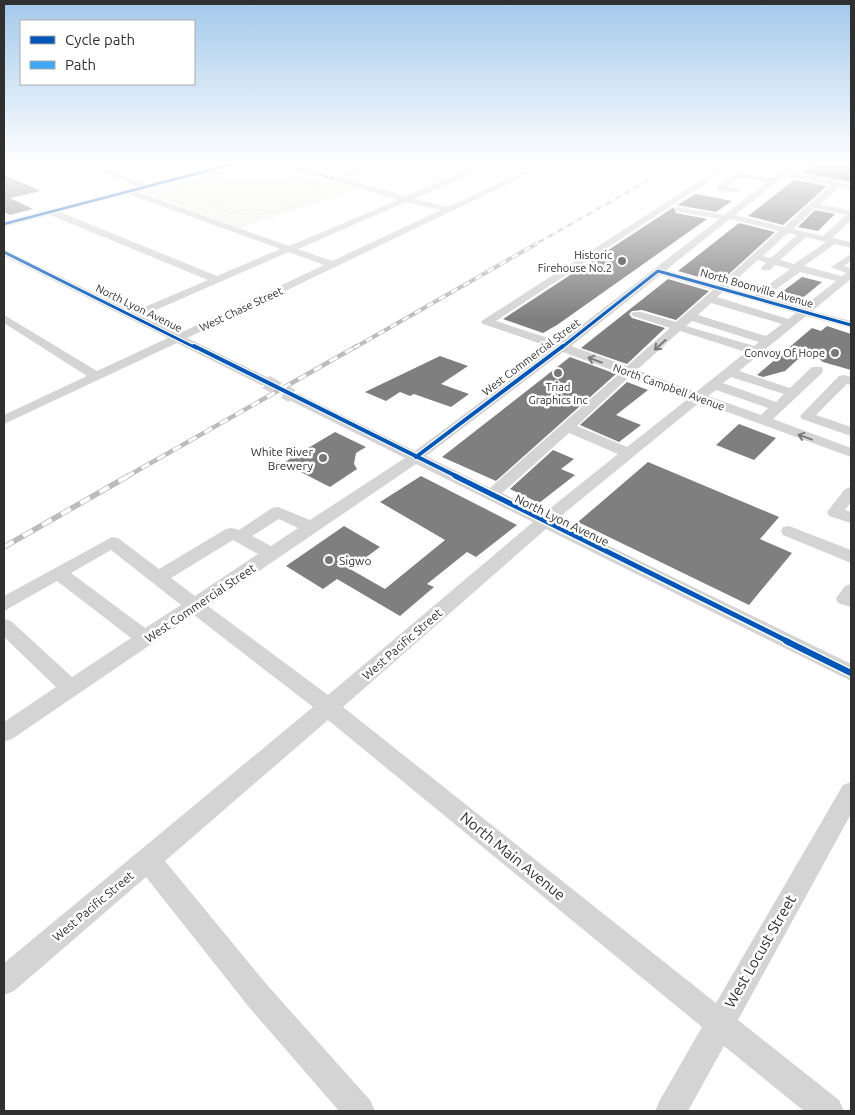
<svg xmlns="http://www.w3.org/2000/svg" width="855" height="1115" font-family="Ubuntu,sans-serif">
<style>
.green{fill:#f0f2ec}
.building{fill:#7f7f7f}
.lines{fill:none;stroke-linecap:round;stroke-linejoin:round}
.minor-tunnel{stroke:#d6d6d6;stroke-width:14;stroke-dasharray:14 7;stroke-linecap:butt}
.path{stroke:#d3d3d3;stroke-width:1;stroke-dasharray:1 1;stroke-linecap:butt}
.minor{fill:#d4d4d4;fill-rule:evenodd}
.rail-far3-casing{stroke:#bcbcbc;stroke-width:2.5}
.rail-far2-casing{stroke:#bcbcbc;stroke-width:4}
.rail-far1-casing{stroke:#bcbcbc;stroke-width:4.5}
.rail-casing{stroke:#bcbcbc;stroke-width:5.5}
.rail-far3{stroke:#fff;stroke-width:2;stroke-dasharray:5.5;stroke-linecap:butt}
.rail-far2{stroke:#fff;stroke-width:2.5;stroke-dasharray:7;stroke-linecap:butt}
.rail-far1{stroke:#fff;stroke-width:3;stroke-dasharray:9;stroke-linecap:butt}
.rail{stroke:#fff;stroke-width:4;stroke-dasharray:11;stroke-linecap:butt}
.path-bridge{stroke:#d3d3d3;stroke-width:1;stroke-dasharray:1 1;stroke-linecap:butt}
.quiet{stroke:#3fa9f5;stroke-width:2;stroke-dasharray:4 2;stroke-linecap:butt}
.cycleway-far4-casing{stroke:#fff;stroke-width:4}
.cycleway-far3-casing{stroke:#fff;stroke-width:5}
.cycleway-far2-casing{stroke:#fff;stroke-width:6}
.cycleway-far1-casing{stroke:#fff;stroke-width:8}
.cycleway-casing{stroke:#fff;stroke-width:9}
.cycleway-far4{stroke:#0057b8;stroke-width:2.5}
.cycleway-far3{stroke:#0057b8;stroke-width:3}
.cycleway-far2{stroke:#0057b8;stroke-width:4}
.cycleway-far1{stroke:#0057b8;stroke-width:5}
.cycleway{stroke:#0057b8;stroke-width:6}
.oneway{stroke:#7a7a7a}
.poi-dot{fill:#787878;stroke:#fff;stroke-width:2}
.labels{text-anchor:middle;dominant-baseline:central;stroke-width:5;stroke-linejoin:round;paint-order:stroke}
.far-poi-label{font-size:11px;fill:#303030;stroke:#fff;text-anchor:end}
.far-street-label{font-size:11px;fill:#303030;stroke:#fff}
.poi-label{font-size:12px;fill:#303030;stroke:#fff;text-anchor:end}
.street-label{font-size:12px;fill:#303030;stroke:#fff}
.near-street-label{font-size:15px;fill:#303030;stroke:#fff}
</style>
<rect width="100%" height="100%" fill="#fff"/>
<!-- green -->
<path class="green" d="M240,164H376L328,179L360,189L240,228L139,192Z"/>
<!-- building -->
<path class="building" d="M814,164H851V182L803,173Z
M4,175L41,191L10,198L33,209L10,215L4,212Z
M794,180L827,186L783,225L748,216Z
M696,194L732,201L716,212L677,205Z
M674,207L676,213L707,219L557,325L543,333L503,319Z
M815,210L835,214L818,231L798,227Z
M739,223L775,232L719,283L678,271Z
M802,277L822,282L800,300L779,294Z
M668,279L709,291L676,320L642,310L632,311L629,314L632,318L665,328L627,364L581,348Z
M827,326L851,334V370L823,362L808,350L785,371L763,377L757,375L812,328L821,331Z
M440,356L468,366L441,384L469,394L451,407L414,394L410,396L400,392L386,401L365,392Z
M570,357L616,374L496,481L442,457Z
M627,382L648,390L616,415L641,425L619,442L580,425Z
M739,424L776,438L754,460L716,445Z
M335,432L366,447L356,453L354,464L357,469L330,487L283,463Z
M553,450L574,459L561,469L575,475L539,503L510,489Z
M648,462L779,517L760,539L792,553L749,605L578,522Z
M421,476L517,525L476,557L467,552L427,584L434,587L400,616L337,579L323,589L286,566L344,526L380,547L350,569L385,589L445,540L380,502Z"/>
<g class="lines">
<!-- minor-tunnel -->
<path class="minor-tunnel" d="M266,382L292,396"/>
<!-- path -->
<path class="path" d="M252,168L268,169L332,189L323,195L268,213L255,215L231,213L173,190L182,185Z"/>
<!-- minor -->
<path class="minor" d="M83,164H94L146,184L224,164H237L137,192L289,246L398,200L280,164C299,164 315,174 333,176C344,177 369,164 386,164L343,179L405,196L482,164H492L414,199L448,207L527,170L507,164L534,167L540,164H550L187,338L271,379L273,382L271,385H261L177,343L4,424V415L87,376L4,323V315L97,371L168,338L4,256V249L133,312L208,280L50,215L4,227V221L137,187ZM128,194L280,249L217,276L60,212ZM406,202L441,210L332,261L298,249ZM289,252L324,265L178,334L142,316Z
M726,164H735L496,321L560,342L719,219L676,211V207L724,215L767,182L740,178L727,187L739,189V193L717,190V186L736,173L772,178L790,164H799L789,172L851,185V189L839,187L820,204L851,211V220L832,238L851,242V248L835,244L804,266L842,276L846,273L831,267L851,254V261L844,266L851,268V279L812,311L851,321V328L806,316L739,371L790,388L812,367H822L823,370L822,373L773,419L851,448V457L700,402L556,520L851,664V681L546,529L343,707L716,1003L843,785L851,782V814L738,1020L839,1100L844,1111H804L724,1046L688,1111H655L660,1100L702,1027L328,720L165,861L268,986L370,1100L375,1111H339L248,1006L146,877L14,991L4,995V963L313,707L194,615L12,739L4,742V722L56,687L4,637V619L11,621L72,677L131,638L57,581L4,611V596L112,537L118,538L159,569L226,529L232,528L239,530L272,508L278,507L310,520L405,458L287,399L285,396L287,393H297L415,451L553,348L483,324L481,322L483,320ZM785,176L831,185L784,227L735,215ZM815,208L846,215L823,236L793,229ZM730,219L779,231L719,285L666,270ZM788,233L797,235L771,258L763,256ZM806,237L826,242L794,264L780,260ZM758,260L766,263L761,268L762,270H770L775,265L790,269L755,295L728,287ZM800,272L836,281L802,308L765,297ZM660,275L713,290L676,322L641,312H633L631,314L633,316L670,328L627,366L571,346ZM723,292L796,313L788,319L717,297ZM711,303L782,324L766,336L698,315ZM692,321L759,342L754,346L686,326ZM680,331L746,352L696,392L637,370ZM563,352L620,373L490,488L426,456ZM630,376L689,398L627,447L577,426ZM731,377L784,394L776,402L723,383ZM716,390L768,408L761,415L708,396ZM569,433L618,454L543,514L502,493ZM416,464L533,522L328,695L208,606ZM279,519L298,528L271,546L252,536ZM233,540L258,554L195,596L171,578ZM111,550L181,605L145,628L71,573Z
M844,375L851,377V385L847,384L816,415L851,427V436L802,419L800,416L839,376Z
M851,487V502L845,510L851,512V523L829,516L827,512L845,489Z
M789,526L851,550V563L783,535L781,531L783,527Z
M851,584V607L838,603L836,598L845,586Z"/>
<!-- rail-far3 casing -->
<g class="rail-far3-casing">
<path id="rail-far3" d="M534,245L677,164"/>
</g>
<!-- rail-far2 casing -->
<g class="rail-far2-casing">
<path id="rail-far2" d="M354,348L536,244"/>
</g>
<!-- rail-far1 casing -->
<g class="rail-far1-casing">
<path id="rail-far1" d="M126,477L357,346"/>
</g>
<!-- rail casing -->
<g class="rail-casing">
<path id="rail" d="M4,547L128,476"/>
</g>
<!-- rail-far3 -->
<use href="#rail-far3" class="rail-far3"/>
<!-- rail-far2 -->
<use href="#rail-far2" class="rail-far2"/>
<!-- rail-far1 -->
<use href="#rail-far1" class="rail-far1"/>
<!-- rail -->
<use href="#rail" class="rail"/>
<!-- path-bridge -->
<path class="path-bridge" d="M712,164L755,171"/>
<!-- quiet -->
<path class="quiet" d="M284,164L334,179"/>
<!-- cycleway-far4 casing -->
<g class="cycleway-far4-casing">
<path id="cycleway-far4" d="M4,224L233,164"/>
</g>
<!-- cycleway-far3 casing -->
<g class="cycleway-far3-casing">
<path id="cycleway-far3" d="M4,252L196,348
M561,348L658,271L851,325"/>
</g>
<!-- cycleway-far2 casing -->
<g class="cycleway-far2-casing">
<path id="cycleway-far2" d="M194,346L458,477
M416,457L563,346"/>
</g>
<!-- cycleway-far1 casing -->
<g class="cycleway-far1-casing">
<path id="cycleway-far1" d="M455,476L789,642"/>
</g>
<!-- cycleway casing -->
<g class="cycleway-casing">
<path id="cycleway" d="M786,641L851,673"/>
</g>
<!-- cycleway-far4 -->
<use href="#cycleway-far4" class="cycleway-far4"/>
<!-- cycleway-far3 -->
<use href="#cycleway-far3" class="cycleway-far3"/>
<!-- cycleway-far2 -->
<use href="#cycleway-far2" class="cycleway-far2"/>
<!-- cycleway-far1 -->
<use href="#cycleway-far1" class="cycleway-far1"/>
<!-- cycleway -->
<use href="#cycleway" class="cycleway"/>
</g>
<!-- one-way arrows -->
<defs><path id="oneway-shaft" d="M-6 0H5M1.5-3L5.5 0L1.5 3" fill="none" stroke-width="1.6" stroke-linecap="round" stroke-linejoin="round" transform="scale(1.25)"/></defs>
<g class="oneway">
<use href="#oneway-shaft" transform="translate(660 345) rotate(138)"/>
<use href="#oneway-shaft" transform="translate(595 360) rotate(-160)"/>
<use href="#oneway-shaft" transform="translate(805 437) rotate(-160)"/>
</g>
<!-- sky -->
<linearGradient id="sky" x2="0" y2="1"><stop stop-color="#a3c9eb"/><stop offset="0.51" stop-color="#fff"/><stop offset="1" stop-color="#fff" stop-opacity="0"/></linearGradient>
<rect width="855" height="320" fill="url(#sky)"/>
<!-- markers -->
<g class="poi-dot">
<circle cx="622" cy="261" r="5"/>
<circle cx="835" cy="353" r="5"/>
<circle cx="558" cy="373" r="5"/>
<circle cx="323" cy="458" r="5"/>
<circle cx="329" cy="560" r="5"/>
</g>
<g class="labels">
<!-- far-poi labels -->
<g class="far-poi-label">
<text x="612" y="255">Historic<tspan x="612" dy="13">Firehouse No.2</tspan></text>
<text x="825" y="353">Convoy Of Hope</text>
<text x="558" y="387" text-anchor="middle">Triad<tspan x="558" dy="13">Graphics Inc</tspan></text>
</g>
<!-- far-street labels -->
<g class="far-street-label">
<text transform="translate(757 288) rotate(16)">North Boonville Avenue</text>
<text transform="translate(139 308) rotate(26)">North Lyon Avenue</text>
<text transform="translate(241 309) rotate(-25)">West Chase Street</text>
<text transform="translate(531 357) rotate(-37)">West Commercial Street</text>
<text transform="translate(669 387) rotate(20)">North Campbell Avenue</text>
</g>
<!-- poi labels -->
<g class="poi-label">
<text x="313" y="451">White River<tspan x="313" dy="14">Brewery</tspan></text>
<text x="339" y="560" text-anchor="start">Sigwo</text>
</g>
<!-- street labels -->
<g class="street-label">
<text transform="translate(562 520) rotate(26)">North Lyon Avenue</text>
<text transform="translate(200 603) rotate(-34)">West Commercial Street</text>
<text transform="translate(402 644) rotate(-41)">West Pacific Street</text>
<text transform="translate(93 906) rotate(-40)">West Pacific Street</text>
</g>
<!-- near-street labels -->
<g class="near-street-label">
<text transform="translate(513 856) rotate(39)">North Main Avenue</text>
<text transform="translate(760 951) rotate(-60)">West Locust Street</text>
</g>
</g>
<!-- border -->
<rect width="855" height="1115" fill="none" stroke="#303030" stroke-width="10"/>
<!-- legend -->
<rect x="20" y="20" width="175" height="65" fill="#ffffff" stroke="#acacac"/>
<rect x="30" y="36" width="25" height="8" fill="#0057b8" stroke="#acacac"/>
<text x="65" y="45" font-size="15" fill="#303030">Cycle path</text>
<rect x="30" y="61" width="25" height="8" fill="#3fa9f5" stroke="#acacac"/>
<text x="65" y="70" font-size="15" fill="#303030">Path</text>
</svg>
